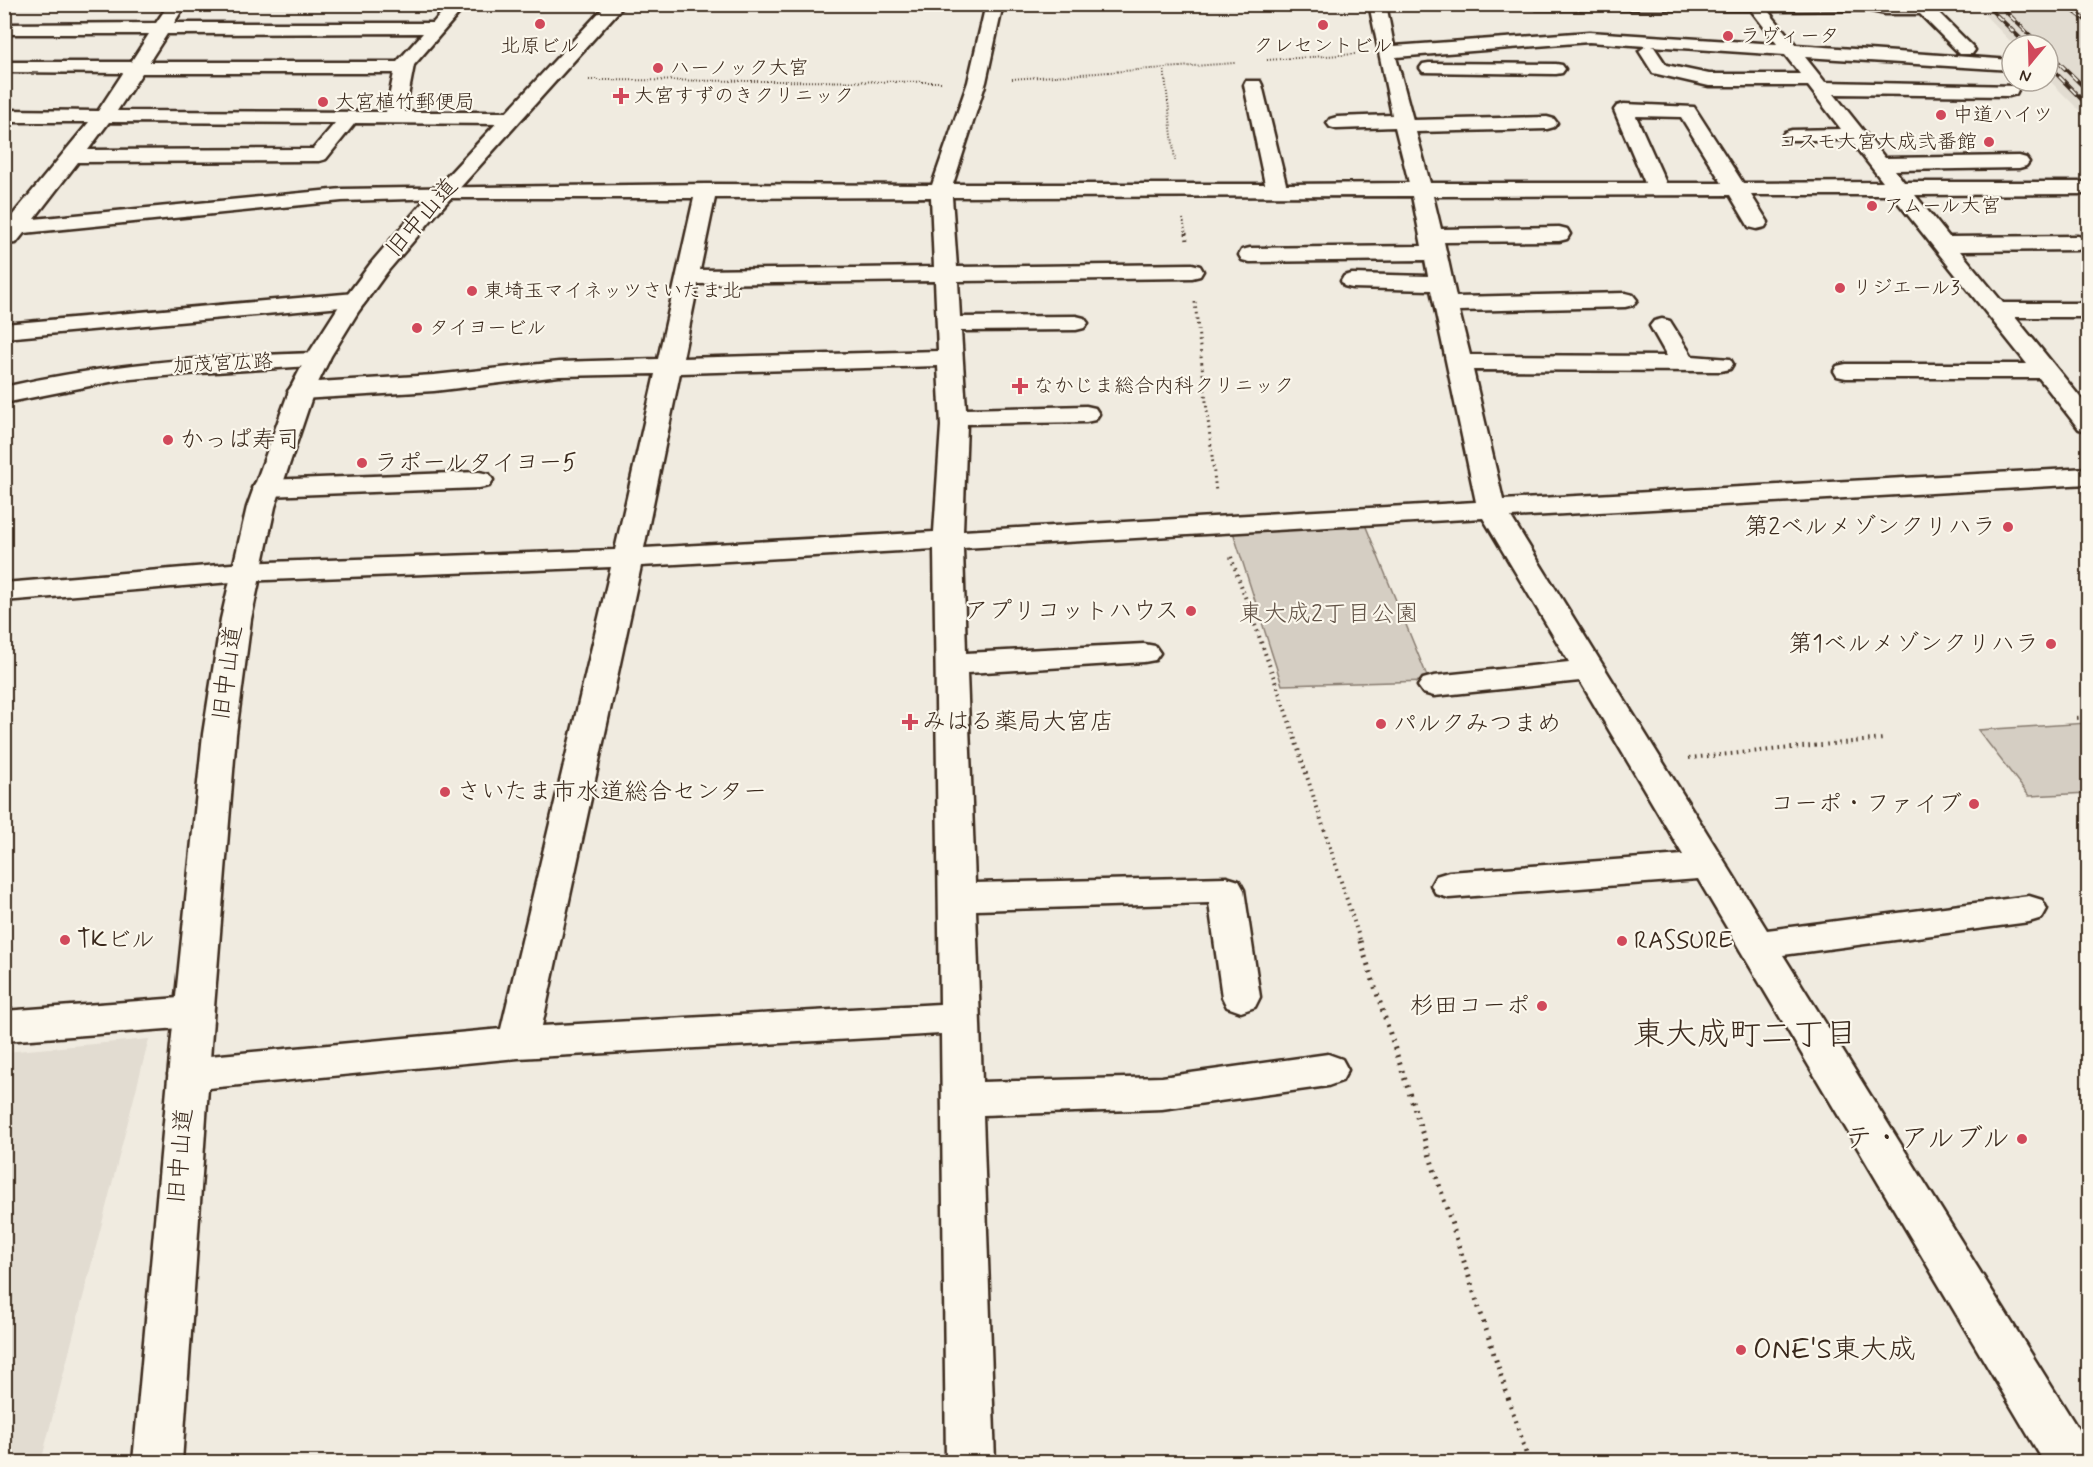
<svg xmlns="http://www.w3.org/2000/svg" width="2093" height="1467" font-family="Mynerve,'Klee One',sans-serif">
<style>
.built{fill:#e2dcd1}
.green{fill:#d5cec3;stroke:#887c70;stroke-width:1.5}
.lines{fill:none;stroke-linecap:round;stroke-linejoin:round}
.minor-casing{stroke:#3b2a1e;stroke-width:5}
.major-casing{stroke:#3b2a1e;stroke-width:5}
.path-far3{stroke:#3b2a1e;stroke-width:2;stroke-dasharray:1 2;stroke-linecap:butt}
.path-far2{stroke:#3b2a1e;stroke-width:3;stroke-dasharray:1.5 4;stroke-linecap:butt}
.path-far1{stroke:#3b2a1e;stroke-width:4;stroke-dasharray:1.5 4.5;stroke-linecap:butt}
.path{stroke:#3b2a1e;stroke-width:5;stroke-dasharray:2 6;stroke-linecap:butt}
.minor{fill:#fbf7ec;fill-rule:evenodd}
.major{fill:#fbf7ec;fill-rule:evenodd}
.rail-casing{stroke:#3b2a1e;stroke-width:4}
.rail{stroke:#fbf7ec;stroke-width:2;stroke-dasharray:8;stroke-linecap:butt}
.poi-dot{fill:#d1495b;stroke:#fbf7ec;stroke-width:2}
.labels{text-anchor:middle;dominant-baseline:central;stroke-width:4.5;stroke-linejoin:round;paint-order:stroke}
.far-poi-label{font-size:20px;fill:#3b2a1e;stroke:#fbf7ec;text-anchor:start}
.far-street-label{font-size:20px;fill:#3b2a1e;stroke:#fbf7ec}
.street-label{font-size:24px;fill:#3b2a1e;stroke:#fbf7ec}
.poi-label{font-size:24px;fill:#3b2a1e;stroke:#fbf7ec;text-anchor:start}
.park-label{font-size:24px;fill:#625347;stroke:#fbf7ec}
.near-poi-label{font-size:28px;fill:#3b2a1e;stroke:#fbf7ec;text-anchor:end}
.near-neighbourhood-label{font-size:32px;fill:#3b2a1e;stroke:#fbf7ec}
</style>
<rect width="100%" height="100%" fill="#f0ebe0"/>
<filter id="ink" filterUnits="userSpaceOnUse"><feTurbulence type="fractalNoise" baseFrequency=".0167" numOctaves="2"/><feDisplacementMap in="SourceGraphic" scale="12" xChannelSelector="R" yChannelSelector="G"/><feConvolveMatrix kernelMatrix="1 2 1 2 8 2 1 2 1" color-interpolation-filters="sRGB"/></filter>
<g filter="url(#ink)">
<!-- built -->
<path class="built" d="M1975,5H2088V119L2048,79V45H2014Z
M149,1039L41,1462H5V1052Z"/>
<!-- green -->
<path class="green" d="M1364,522L1429,681L1282,685L1233,532Z
M2088,723V793L2029,796L1978,730Z"/>
<g class="lines">
<!-- minor casing -->
<g class="minor-casing">
<path id="minor" d="M169,4H186L174,23H433L449,4H467L414,65L405,112H510L517,114L520,118L517,122L510,124L355,123L326,159L319,161L78,162L34,219L342,189L706,184L932,185L968,82L986,4H1003L986,82L953,184H1265L1244,85L1246,81H1260L1262,85L1286,184L1409,183L1395,127L1337,129L1330,127L1327,123L1330,119L1337,117L1392,115L1369,4H1386L1394,46L1589,32L1777,44L1751,10L1536,9L1528,4H1927L1931,5L1972,46L1975,50L1972,54H1960L1920,14H1885L1867,10L1768,11L1796,45L2012,60V70L1805,57L1825,82L2016,86L2018,90L2016,94L2009,96L1834,94L1885,158L2019,156L2026,158L2029,162L2026,166L2019,168L1895,170L1904,182H2088V194L1915,195L1949,237L2077,236L2085,238L2088,243L2085,248L2077,250L1960,251L2003,303H2088V317H2015L2088,407V431L2079,429L2039,378H1846L1837,376L1834,371L1837,366L1846,364H2027L1892,195H1751L1768,222L1765,227L1757,229L1749,227L1730,195L1433,196L1441,229L1559,227L1567,229L1570,234L1567,239L1559,241L1444,242L1456,297L1625,293L1633,295L1637,300L1633,305L1625,307L1459,311L1470,355L1667,356L1650,326L1654,321L1662,319L1670,321L1692,356L1730,359L1733,364L1730,369L1721,371L1473,370L1503,500L2088,468V484L1511,517L1767,930L2029,896L2042,900L2047,909L2042,918L2029,922L1783,955L2088,1445V1462H2044L1698,879L1449,898L1436,894L1431,885L1436,876L1449,872L1683,855L1580,681L1434,696L1423,693L1418,686L1423,679L1434,676L1569,662L1483,518L963,548L966,653L1144,644L1155,646L1160,653L1155,660L1144,662L967,673L975,883L1226,877L1239,881L1244,890L1260,997L1255,1007L1241,1012L1227,1007L1222,997L1209,903L976,910L982,1082L1162,1077L1328,1054L1342,1059L1348,1070L1342,1081L1328,1086L1162,1109L983,1115L995,1462H946L941,1034L518,1058L188,1090L174,1085L168,1074L174,1063L188,1058L501,1029L611,567L243,581L4,601V583L243,563L615,550L655,374L559,376L434,391L301,399L292,396L288,391L292,386L301,383L434,375L559,362L658,359L694,198H444L342,201L24,233L16,243L4,244V226L7,222L89,122H4V110L98,111L123,73L4,72V62H131L149,34H4V24L156,23ZM423,33L397,62H149L167,34ZM1589,42L1646,46L1639,51L1653,73L1709,86H1808L1841,129L1792,130L1785,132L1782,136L1785,140H1850L1883,182L1743,183L1694,107L1624,104L1617,106L1614,110L1645,183H1430L1416,132L1547,129L1554,127L1557,123L1554,119L1547,117L1413,120L1396,57ZM1651,46L1785,55L1800,74H1709L1666,65L1654,47ZM142,73H394L386,112L117,111ZM1636,116L1681,117L1722,183H1666ZM109,122L335,123L313,149L88,150ZM1412,196L1422,246L1250,248L1242,250L1239,255L1242,260L1250,262L1425,260L1428,276L1352,274L1344,276L1341,281L1344,286L1352,288L1431,290L1476,502L963,531L967,424L1086,422L1095,420L1099,414L1095,408L1086,406L966,409L961,331L1076,330L1084,328L1088,323L1084,318L1076,316L960,317L958,281L1192,278L1200,276L1203,271L1200,266L1192,264L957,267L952,197ZM931,197L934,267L700,270L715,198ZM935,281L938,351L683,358L698,284ZM938,366L941,426L934,532L644,548L680,373ZM934,549L940,1004L542,1026L641,566Z
M1429,63L1556,64L1562,65L1565,69L1562,73L1556,74L1423,72L1420,68L1423,64Z
M355,293L363,295L367,300L363,305L4,338V324Z
M317,353L326,355L329,360L326,365L199,373L120,380L4,403V387C108,363 211,356 317,353Z
M479,472L489,474L493,480L489,486L479,488L266,496L256,494L252,488L256,482L266,480Z
M193,997L207,1001L213,1012L207,1023L193,1027L4,1041V1011Z"/>
</g>
<!-- major casing -->
<g class="major-casing">
<path id="major" d="M607,4H625L439,211L387,272L358,312L331,356L314,391L275,507L251,619L236,734L211,1045L182,1462H133L171,1045L203,734L221,619L247,507L289,391L307,356L339,306L371,263L424,201Z"/>
</g>
<!-- path-far3 -->
<path class="path-far3" d="M1267,60L1355,54
M1164,68L1175,161
M1012,79L1235,63
M589,80L942,82
M1183,219L1186,235"/>
<!-- path-far2 -->
<path class="path-far2" d="M1186,233L1187,241
M1195,302L1216,492"/>
<!-- path-far1 -->
<path class="path-far1" d="M1231,557L1288,718L1361,943
M2077,718L2088,717
M1689,758L1883,739"/>
<!-- path -->
<path class="path" d="M1360,941L1529,1462"/>
<!-- minor -->
<use href="#minor" class="minor"/>
<!-- major -->
<use href="#major" class="major"/>
<!-- rail casing -->
<g class="rail-casing">
<path id="rail" d="M1985,4L2027,45
M1998,4L2040,45
M2064,4L2088,22
M2085,4L2088,7
M2048,52L2088,91
M2048,65L2088,106"/>
</g>
<!-- rail -->
<use href="#rail" class="rail"/>
</g>
</g>
<!-- markers -->
<g class="poi-dot">
<circle cx="540" cy="24" r="6"/>
<circle cx="1323" cy="25" r="6"/>
<circle cx="1728" cy="36" r="6"/>
<circle cx="658" cy="68" r="6"/>
<path d="M618 87h6v6h6v6h-6v6h-6v-6h-6v-6h6z"/>
<circle cx="323" cy="102" r="6"/>
<circle cx="1941" cy="115" r="6"/>
<circle cx="1989" cy="142" r="6"/>
<circle cx="1872" cy="206" r="6"/>
<circle cx="1840" cy="288" r="6"/>
<circle cx="472" cy="291" r="6"/>
<circle cx="417" cy="328" r="6"/>
<path d="M1017 377h6v6h6v6h-6v6h-6v-6h-6v-6h6z"/>
<circle cx="168" cy="440" r="6"/>
<circle cx="362" cy="463" r="6"/>
<circle cx="2008" cy="527" r="6"/>
<circle cx="1191" cy="611" r="6"/>
<circle cx="2051" cy="644" r="6"/>
<path d="M907 713h6v6h6v6h-6v6h-6v-6h-6v-6h6z"/>
<circle cx="1381" cy="724" r="6"/>
<circle cx="445" cy="792" r="6"/>
<circle cx="1974" cy="804" r="6"/>
<circle cx="65" cy="940" r="6"/>
<circle cx="1622" cy="941" r="6"/>
<circle cx="1542" cy="1006" r="6"/>
<circle cx="2022" cy="1139" r="6"/>
<circle cx="1741" cy="1350" r="6"/>
</g>
<g class="labels">
<!-- far-poi labels -->
<g class="far-poi-label">
<text x="1740" y="36">ラヴィータ</text>
<text x="540" y="46" text-anchor="middle">北原ビル</text>
<text x="1323" y="46" text-anchor="middle">クレセントビル</text>
<text x="670" y="68">ハーノック大宮</text>
<text x="634" y="96">大宮すずのきクリニック</text>
<text x="335" y="102">大宮植竹郵便局</text>
<text x="1953" y="115">中道ハイツ</text>
<text x="1977" y="142" text-anchor="end">コスモ大宮大成弐番館</text>
<text x="1884" y="206">アムール大宮</text>
<text x="1852" y="288">リジエール3</text>
<text x="484" y="291">東埼玉マイネッツさいたま北</text>
<text x="429" y="328">タイヨービル</text>
<text x="1034" y="386">なかじま総合内科クリニック</text>
</g>
<!-- far-street labels -->
<g class="far-street-label">
<text transform="translate(223 364) rotate(-3)">加茂宮広路</text>
</g>
<!-- street labels -->
<g class="street-label">
<text transform="translate(422 218) rotate(-49)">旧中山道</text>
<text transform="translate(228 673) rotate(-82)">旧中山道</text>
<text transform="translate(181 1156) rotate(-85)">旧中山道</text>
</g>
<!-- poi labels -->
<g class="poi-label">
<text x="180" y="440">かっぱ寿司</text>
<text x="374" y="463">ラポールタイヨー5</text>
<text x="1996" y="527" text-anchor="end">第2ベルメゾンクリハラ</text>
<text x="1179" y="611" text-anchor="end">アプリコットハウス</text>
<text x="2039" y="644" text-anchor="end">第1ベルメゾンクリハラ</text>
<text x="922" y="722">みはる薬局大宮店</text>
<text x="1393" y="724">パルクみつまめ</text>
<text x="457" y="792">さいたま市水道総合センター</text>
<text x="1962" y="804" text-anchor="end">コーポ・ファイブ</text>
<text x="77" y="940">TKビル</text>
<text x="1634" y="941">RASSURE</text>
<text x="1530" y="1006" text-anchor="end">杉田コーポ</text>
</g>
<!-- park labels -->
<g class="park-label">
<text x="1329" y="614">東大成2丁目公園</text>
</g>
<!-- near-poi labels -->
<g class="near-poi-label">
<text x="2010" y="1139">テ・アルブル</text>
<text x="1753" y="1350" text-anchor="start">ONE'S東大成</text>
</g>
<!-- near-neighbourhood labels -->
<g class="near-neighbourhood-label">
<text x="1745" y="1035">東大成町二丁目</text>
</g>
</g>
<!-- margin -->
<rect width="2093" height="1467" fill="none" stroke="#fbf7ec" stroke-width="24"/>
<rect x="12" y="12" width="2069" height="1443" fill="none" stroke="#3b2a1e" stroke-width="2" filter="url(#ink)"/>
<!-- north arrow -->
<g transform="translate(2030 63) rotate(199)"><circle r="28" fill="#fbf7ec" stroke="#aea59a" stroke-width="1.5"/>
<path d="M0-4.5L10 22L0 15L-10 22Z" fill="#d1495b"/>
<text y="-9" font-size="16" font-weight="bold" text-anchor="middle" fill="#3b2a1e">N</text>
</g>
</svg>
